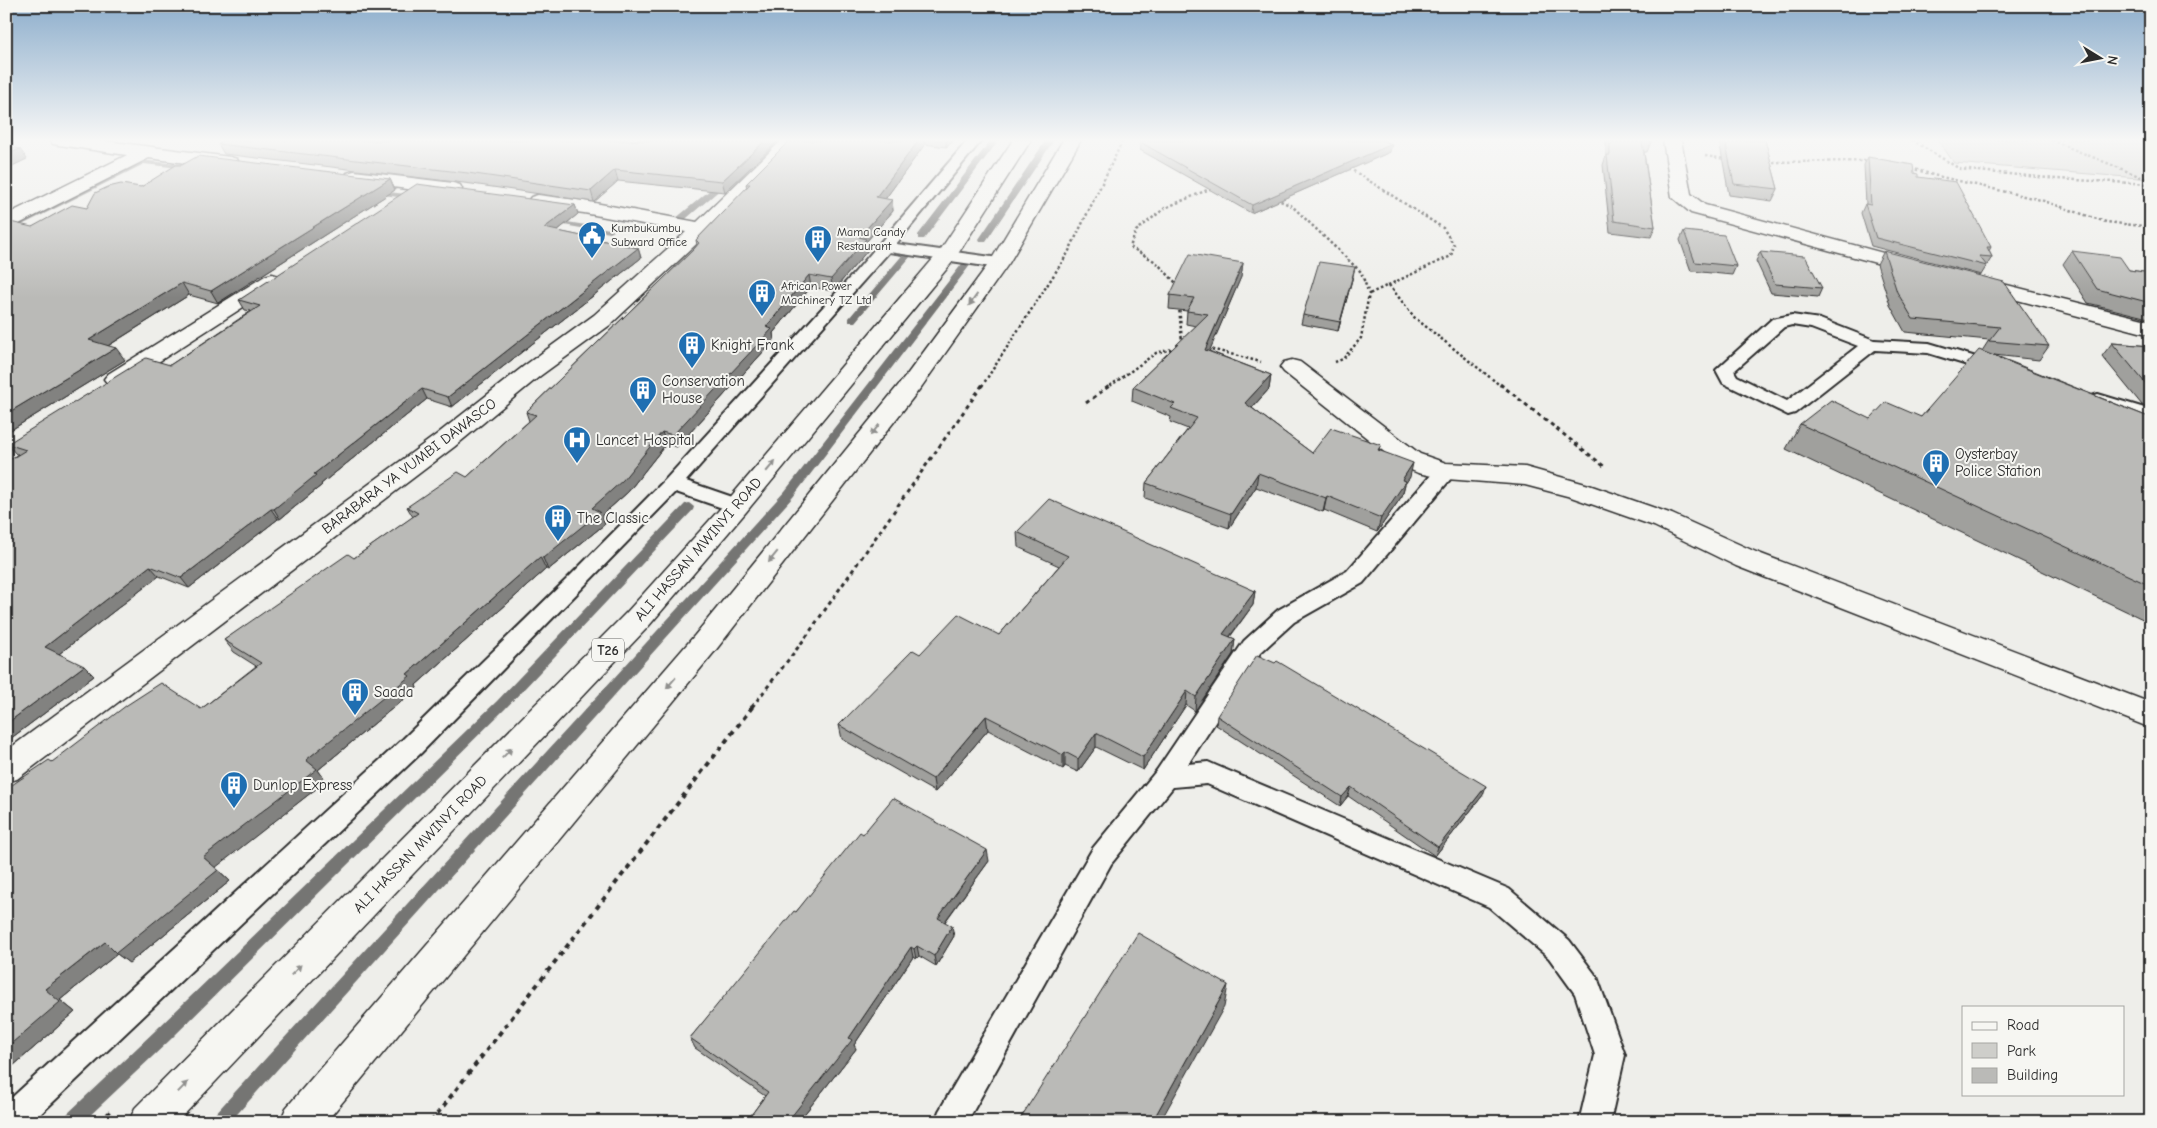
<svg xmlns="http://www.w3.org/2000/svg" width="2157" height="1128" font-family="'Comic Neue',sans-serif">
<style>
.green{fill:#cececa;stroke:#7c7c7a}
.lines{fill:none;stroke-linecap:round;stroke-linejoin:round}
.stream{fill:#757573;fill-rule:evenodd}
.lane-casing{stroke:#2b2b2b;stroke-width:4}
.street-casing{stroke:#2b2b2b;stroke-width:3}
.highway-casing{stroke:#2b2b2b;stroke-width:3}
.path-far2{stroke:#2b2b2b;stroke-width:2.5;stroke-dasharray:2.5 2.5;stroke-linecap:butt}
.path-far1{stroke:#2b2b2b;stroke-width:3;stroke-dasharray:4 4;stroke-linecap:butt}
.path{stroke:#2b2b2b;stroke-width:4;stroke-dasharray:5 5;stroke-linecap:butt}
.lane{fill:#f6f6f2;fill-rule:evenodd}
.street{fill:#f6f6f2;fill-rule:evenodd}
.highway{fill:#f6f6f2;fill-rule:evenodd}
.wall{fill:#a0a09d;stroke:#2b2b2b}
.shaded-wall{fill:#828280;stroke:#2b2b2b}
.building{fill:#babab7;stroke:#2b2b2b}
.oneway{fill:#90908e}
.labels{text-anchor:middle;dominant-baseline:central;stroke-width:4;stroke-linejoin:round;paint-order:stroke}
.far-poi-label{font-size:12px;fill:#2b2b2b;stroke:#f6f6f2;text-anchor:start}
.shield{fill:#f6f6f2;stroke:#686867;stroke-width:1}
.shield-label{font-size:14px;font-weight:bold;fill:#2b2b2b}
.poi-label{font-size:15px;fill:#2b2b2b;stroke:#f6f6f2;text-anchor:start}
.street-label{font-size:15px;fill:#2b2b2b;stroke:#f6f6f2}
</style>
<rect width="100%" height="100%" fill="#eeeeea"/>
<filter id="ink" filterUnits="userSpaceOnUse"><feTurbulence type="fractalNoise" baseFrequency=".02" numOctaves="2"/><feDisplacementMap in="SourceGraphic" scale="10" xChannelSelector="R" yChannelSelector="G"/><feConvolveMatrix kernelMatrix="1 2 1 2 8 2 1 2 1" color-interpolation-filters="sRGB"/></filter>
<g filter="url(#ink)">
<!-- green -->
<path class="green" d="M1938,140H2151V179L1954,163Z"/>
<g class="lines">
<!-- stream -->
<path class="stream" d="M991,140H999L924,239H918V235Z
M1046,140H1054L986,241H980L979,239Z
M140,160L188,165L192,167L188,169L144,164L6,233V228Z
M722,180L729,182L681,223H675V219Z
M372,190L414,195L418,197L414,199L375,194L371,192Z
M549,219L610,229L614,231L610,233L552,223L548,221Z
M908,251L911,252V256L855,322H849V318L905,252Z
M968,259L972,262L971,264L793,497L230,1122H211L213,1116L785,491L965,260Z
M689,503L694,507L693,510L505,709L169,1041L83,1122H63L65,1116L157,1029L497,701L685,504Z"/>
<!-- lane casing -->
<g class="lane-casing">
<path id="lane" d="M968,140H982L896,244L999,258L1005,260L1007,263L1005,266L999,268L889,252L686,481L744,501L747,506L744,511L737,513L676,492L421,753L32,1122H6V1103L403,739L568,578L666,479L856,271Z
M1792,315L1820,319L1874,340L1929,343L2003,365L2006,369L2003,373L1997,374L1928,353L1875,350L1795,413L1788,415L1723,383L1716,370L1772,319ZM1792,325L1811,328L1858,346L1787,401L1737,376L1734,371L1784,327Z
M2098,394L2151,410V422L2092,404L2089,400L2092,396Z
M1446,464L1453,466L1456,471L1453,476L1363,583L1294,622L1260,653L1188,764L1208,762L1217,766L1509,889L1569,940L1597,977L1625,1055L1610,1122H1579L1595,1055L1575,994L1549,958L1489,907L1207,784L1173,787L1111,864L967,1122H935L939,1111L1093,848L1157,770L1244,641L1278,610L1347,571L1439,466Z"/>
</g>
<!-- street casing -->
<g class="street-casing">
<path id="street" d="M50,140H98L230,157L237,159L239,163L237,167L230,169L149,158L13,227L6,229V215L127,155L59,145L53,144Z
M782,140H801L708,233L610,325L540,376L454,447L17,779L6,782V751L436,435L524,366L594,315L686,232L584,213L538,207L531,205L528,201L531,197L538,195L584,201L697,222Z
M1663,140H1681L1691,194L1705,205L1924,264L1927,268L1924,272L1917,274L1691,213L1672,197Z
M354,171L453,183L460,185L462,189L460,193L453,195L347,181L345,177L347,173Z
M272,274L279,276L283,280L279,284L124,384L116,386L108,384L104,379L108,374L265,276Z
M1975,277L2151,321V335L1968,287L1964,283L1968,279Z
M1292,360L1300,362L1420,454L1446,463L1525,467L1589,485L1672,514L1756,552L2151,703V728L1736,566L1654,526L1571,497L1525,485L1446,479L1418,473L1402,466L1284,372L1280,367L1284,362Z"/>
</g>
<!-- highway casing -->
<g class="highway-casing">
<path id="highway" d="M1013,140H1031L954,260L746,512L647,628L177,1122H129L135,1108L627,612L728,500L939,252Z
M1063,140H1081L1009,263L922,386L715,651L326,1122H280L286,1108L695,635L906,376L990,262Z"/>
</g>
<!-- path-far2 -->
<path class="path-far2" d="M1912,140L1960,169L2057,179L2151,184
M2051,140L2151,181
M1705,156L1726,159
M1768,162L1869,161
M1349,168L1443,228L1454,245L1451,256L1369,294
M1911,168L1933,175L2041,200L2106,222L2151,227
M1276,199L1292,206L1361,272L1369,294L1361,338L1343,359L1335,362
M1389,285L1415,318L1501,386
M1176,287V283L1156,262L1130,247L1136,231L1165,208L1212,188
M1179,306L1182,342
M1207,348L1261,362
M982,386L1068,253L1123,140
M1110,386L1156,353L1176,348"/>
<!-- path-far1 -->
<path class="path-far1" d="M1500,384L1605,467
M1086,403L1112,384
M752,707L806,637L983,384"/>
<!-- path -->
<path class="path" d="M100,1122L110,1112
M431,1122L753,706"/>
<!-- lane -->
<use href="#lane" class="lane"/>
<!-- street -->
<use href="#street" class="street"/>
<!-- highway -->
<use href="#highway" class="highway"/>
</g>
<!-- wall -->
<path class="wall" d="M224,140H779L725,192L618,181L594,202L472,184L224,154L218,144Z
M790,140H955L946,147L925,144L885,199L892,200L893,211L866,242L868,250L833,291L811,287L773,333L774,340L677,447L666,444L628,492L602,515L605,524L548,570L546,569L416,685L417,688L318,770L326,781L215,867L230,881L129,963L117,954L60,1000L75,1012L6,1072L52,762L201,709L256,666L234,652L224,640L354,558L413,517L407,507L467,477L529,421L526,412L694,249L697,245L696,240L747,188L746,184Z
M1606,140H1650L1651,142L1647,152H1644L1655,227L1651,237L1610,232L1603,165L1606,156Z
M1719,140H1765L1778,189L1772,201L1729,195Z
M1140,142L1390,152L1251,213L1140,150Z
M1868,157L1914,173L1991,247L1989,251L1992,257L1981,275L1871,246L1861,213L1865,204H1866L1864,165Z
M390,179L395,190L218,303L189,295L108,346L125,360L6,433L32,227L87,208L141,187Z
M575,205L578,214L557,231L638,248L641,258L452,407L427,399L321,484L322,485L280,519H278L189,588L159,576L59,654L94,676L10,739L6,737V462L18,454H16L7,444L170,365L251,311L245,310L239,300Z
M1684,231L1736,266L1732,275L1691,271L1680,240Z
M1884,251L2049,346L2039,360L1994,355L2151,418V623L1786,449L1800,424L1870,419L1921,417L1982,351L1989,340L1905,332L1890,305L1877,264Z
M2072,251L2129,270L2151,273V318L2144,317L2088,303L2063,264Z
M1760,252L1822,288L1818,297L1771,293L1756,261Z
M1243,263L1241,277L1209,351L1271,375L1269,389L1252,408L1312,453L1379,450L1410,477L1405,484L1402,496L1377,532L1324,510L1323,512L1256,487L1229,528L1145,498L1146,483L1188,429L1170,422L1171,417L1132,401L1133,387L1196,326L1186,324L1187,311L1169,309L1170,295Z
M1353,276L1338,331L1301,324L1303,315Z
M2112,343L2151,346V408L2142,405L2102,356Z
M1017,532L1255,591L1253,605L1230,637L1235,639L1233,654L1195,711L1186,705L1143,770L1096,747L1078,772L1065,766L1063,769L988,730L935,792L842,739L839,725L920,654L999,635L1059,566L1018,547Z
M1217,716L1483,795L1435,856L1348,796L1340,806L1216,725Z
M863,834L989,861L945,922L954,936L936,966L919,956L916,959L913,957L854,1045L856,1049L798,1122H746L765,1096L695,1048L690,1038L796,912Z"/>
<!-- shaded-wall -->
<path class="shaded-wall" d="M766,140H779L725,192L722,181Z
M919,140H924L925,144L878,209L876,197Z
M946,140H955L946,147Z
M1392,144L1390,152L1251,213L1252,205Z
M20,149L27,159L6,169V155Z
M615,170L618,181L594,202L591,191Z
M390,179L395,190L218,303L211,291Z
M892,200L893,211L866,242L868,250L833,291L831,279L859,237Z
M575,205L578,214L548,238L544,228Z
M638,248L641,258L452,407L448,397Z
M1243,263L1241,277L1204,364L1205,350Z
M1355,267L1353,276L1338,331L1340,322Z
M809,275L811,287L773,333L774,340L677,447L673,435L766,327Z
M182,283L189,295L98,352L89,340Z
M116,348L125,360L6,433V414Z
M1271,375L1269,389L1243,417L1245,403Z
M422,389L427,399L321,484L322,485L280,519L274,509L314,474Z
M662,432L666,444L628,492L602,515L605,524L548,570L543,558L592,508Z
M1413,463L1410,477L1405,484L1402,496L1377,532L1381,518L1402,480Z
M1258,473L1256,487L1229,528L1231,514Z
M1327,496L1324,510L1323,512L1326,498Z
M271,509L278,519L189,588L181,578Z
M540,557L546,569L416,685L417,688L318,770L326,781L215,868L203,857L306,760L407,674Z
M150,566L159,576L55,657L45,647Z
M1255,591L1253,605L1221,648L1223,634Z
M1235,639L1233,654L1195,711L1196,697Z
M84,666L94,676L10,739L6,735V724Z
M1187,691L1186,705L1143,770V757Z
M986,716L988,730L935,792L933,779Z
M1096,733V747L1078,772V759Z
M1065,752V766L1063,769V755Z
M1486,786L1483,795L1435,856L1438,847Z
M1351,787L1348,796L1340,806L1342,797Z
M987,850L989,861L940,928L938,918Z
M218,870L230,881L129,963L117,954L60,1000L75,1012L6,1072V1048L45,989L105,942Z
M952,926L954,936L936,966L934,956Z
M917,946L919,956L916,959L914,949Z
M911,947L913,957L854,1045L856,1049L798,1122H787L849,1038Z
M1228,985L1224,1007L1160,1122H1152Z"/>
<!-- building -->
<path class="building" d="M224,140H766L722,181L615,170L591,191L468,173L218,144Z
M790,140H919L876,197L892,200L859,237L866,239L831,279L809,275L766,327L772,329L673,435L662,432L623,480L592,508L600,512L543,558L540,557L407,674L410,676L306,760L317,769L203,857L218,870L116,953L105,942L45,989L60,1002L6,1048V789L49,760L52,762L127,705L161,683L201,709L261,663L224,640L348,554L354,558L418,513L407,507L458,472L467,477L536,415L526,412L694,249L699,243L696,240L750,184H746Z
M1141,140H1383L1392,144L1252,205L1140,142Z
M1610,140H1650L1651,142L1642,141L1655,227L1614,221L1607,155H1610Z
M1725,140H1765L1778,189L1734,184Z
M6,146L20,149L6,155Z
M198,156L390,179L211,291L182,283L89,340L116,348L6,414V221L32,227L72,205L87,208L95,193L108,187L121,184L141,187L176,165H182Z
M1868,157L1913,165L1914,173L1918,174V177L1956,182L1991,247H1987L1992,257L1979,256L1987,266L1876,238L1865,204L1871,205Z
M417,184L575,205L544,228L638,248L448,397L422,389L314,474L316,475L274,509H271L181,578L150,566L45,647L84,666L6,724V462L26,450L7,444L146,358L170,365L260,306L239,300Z
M1684,231L1724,235L1736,266L1695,262Z
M1884,251L2004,282L2049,346L1989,341L2000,327L1913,319L1897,292Z
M2072,251L2120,257L2129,270L2151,273V303L2097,289Z
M1760,252L1805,256L1822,288L1775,284Z
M1190,254L1243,263L1205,350L1271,375L1245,403L1312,453L1331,428L1381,445L1378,450L1413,463L1402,480L1406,481L1381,518L1327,496L1326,498L1258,473L1231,514L1146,483L1197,418L1171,408L1175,404L1133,387L1208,314L1187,311L1194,298L1170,295Z
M1319,262L1355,267L1340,322L1303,315Z
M2112,343L2151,346V390Z
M1979,350L2151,418V586L1800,424L1831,400L1870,419L1886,402L1921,417Z
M1049,499L1255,591L1223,634L1235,639L1196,697L1187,691L1143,757L1096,733L1078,759L1065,752L1063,755L986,716L933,779L839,725L913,650L920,654L958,614L999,635L1068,556L1017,532Z
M1257,655L1275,663L1277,661L1486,786L1438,847L1351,787L1342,797L1217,716Z
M893,798L987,850L938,918L952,926L934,956L917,946L914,949L911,947L849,1038L852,1040L787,1122H746L768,1092L690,1038L794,911L796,912L860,832L863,834Z
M1138,933L1228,985L1152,1122H1018Z"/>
<!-- one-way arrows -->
<defs><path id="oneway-solid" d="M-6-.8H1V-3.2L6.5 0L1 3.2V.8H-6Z" transform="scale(1.25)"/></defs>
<g class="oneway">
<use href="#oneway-solid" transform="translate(973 300) rotate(126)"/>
<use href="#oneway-solid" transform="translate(875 430) rotate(129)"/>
<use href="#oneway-solid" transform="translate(771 466) rotate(-50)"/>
<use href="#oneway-solid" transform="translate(773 557) rotate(129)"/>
<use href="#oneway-solid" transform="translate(671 683) rotate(130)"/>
<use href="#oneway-solid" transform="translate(507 753) rotate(-46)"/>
<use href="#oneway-solid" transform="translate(296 970) rotate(-46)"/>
<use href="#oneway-solid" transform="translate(183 1087) rotate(-46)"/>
</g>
</g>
<!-- sky -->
<linearGradient id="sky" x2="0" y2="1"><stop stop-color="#8daecc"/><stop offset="0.47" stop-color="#f7f7f6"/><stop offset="1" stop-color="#f7f7f6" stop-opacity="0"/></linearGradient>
<rect width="2157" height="298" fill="url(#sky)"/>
<!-- icons -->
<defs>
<g id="civic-pin" transform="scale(1.4375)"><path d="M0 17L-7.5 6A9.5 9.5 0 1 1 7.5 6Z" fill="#1f6fb2" stroke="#f6f6f2"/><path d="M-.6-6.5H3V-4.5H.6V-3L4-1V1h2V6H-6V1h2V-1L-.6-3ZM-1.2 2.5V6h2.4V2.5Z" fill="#fff"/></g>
<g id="building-pin" transform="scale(1.4375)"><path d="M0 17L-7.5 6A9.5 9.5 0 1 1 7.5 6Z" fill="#1f6fb2" stroke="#f6f6f2"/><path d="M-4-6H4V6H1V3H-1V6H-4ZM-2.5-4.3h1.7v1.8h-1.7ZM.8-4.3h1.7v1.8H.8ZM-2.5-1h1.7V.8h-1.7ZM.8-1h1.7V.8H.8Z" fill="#fff"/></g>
<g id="hospital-pin" transform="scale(1.4375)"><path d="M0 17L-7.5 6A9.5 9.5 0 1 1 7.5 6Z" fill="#1f6fb2" stroke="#f6f6f2"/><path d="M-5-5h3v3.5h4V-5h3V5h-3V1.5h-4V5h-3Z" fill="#fff"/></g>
</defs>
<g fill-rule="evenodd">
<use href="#civic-pin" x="592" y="235"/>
<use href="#building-pin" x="818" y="239"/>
<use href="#building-pin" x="762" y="293"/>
<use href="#building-pin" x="692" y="345"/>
<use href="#building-pin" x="643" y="390"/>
<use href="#hospital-pin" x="577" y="440"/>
<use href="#building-pin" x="1936" y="463"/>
<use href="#building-pin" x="558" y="518"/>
<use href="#building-pin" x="355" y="692"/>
<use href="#building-pin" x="234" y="785"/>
</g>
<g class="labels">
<!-- far-poi labels -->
<g class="far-poi-label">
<text x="611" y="228">Kumbukumbu<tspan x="611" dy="14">Subward Office</tspan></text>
<text x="837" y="232">Mama Candy<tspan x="837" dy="14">Restaurant</tspan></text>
<text x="781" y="286">African Power<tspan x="781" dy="14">Machinery TZ Ltd</tspan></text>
</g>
<!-- shield labels -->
<rect class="shield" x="592" y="638.5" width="32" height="23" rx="4"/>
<g class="shield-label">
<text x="608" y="650">T26</text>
</g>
<!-- poi labels -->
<g class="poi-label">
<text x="711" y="345">Knight Frank</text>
<text x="662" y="381">Conservation<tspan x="662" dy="17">House</tspan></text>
<text x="596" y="440">Lancet Hospital</text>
<text x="1955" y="454">Oysterbay<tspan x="1955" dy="17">Police Station</tspan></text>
<text x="577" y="518">The Classic</text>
<text x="374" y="692">Saada</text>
<text x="253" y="785">Dunlop Express</text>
</g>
<!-- street labels -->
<g class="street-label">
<text transform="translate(409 466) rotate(-37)">BARABARA YA VUMBI DAWASCO</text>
<text transform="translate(698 549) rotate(-49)">ALI HASSAN MWINYI ROAD</text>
<text transform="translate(420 844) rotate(-46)">ALI HASSAN MWINYI ROAD</text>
</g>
</g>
<!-- margin -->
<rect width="2157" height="1128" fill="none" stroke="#f6f6f2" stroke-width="25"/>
<rect x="12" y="12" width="2132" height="1103" fill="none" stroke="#2b2b2b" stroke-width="2" filter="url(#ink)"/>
<!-- legend -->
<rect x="1962" y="1006" width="162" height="90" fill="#f6f6f2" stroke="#a5a5a2"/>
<rect x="1972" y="1022" width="25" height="8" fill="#f6f6f2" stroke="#a5a5a2"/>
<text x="2007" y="1030" font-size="15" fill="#2b2b2b">Road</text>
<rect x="1972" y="1043" width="25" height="15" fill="#cececa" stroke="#a5a5a2"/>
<text x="2007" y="1056" font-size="15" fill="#2b2b2b">Park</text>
<rect x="1972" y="1068" width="25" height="15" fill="#babab7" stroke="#a5a5a2"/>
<text x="2007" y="1080" font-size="15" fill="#2b2b2b">Building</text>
<!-- north arrow -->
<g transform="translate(2100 58) rotate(100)" stroke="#f6f6f2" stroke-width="4" paint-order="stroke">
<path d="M0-4L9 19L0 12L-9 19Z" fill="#2b2b2b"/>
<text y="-8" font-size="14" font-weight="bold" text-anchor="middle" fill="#2b2b2b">N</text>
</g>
</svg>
